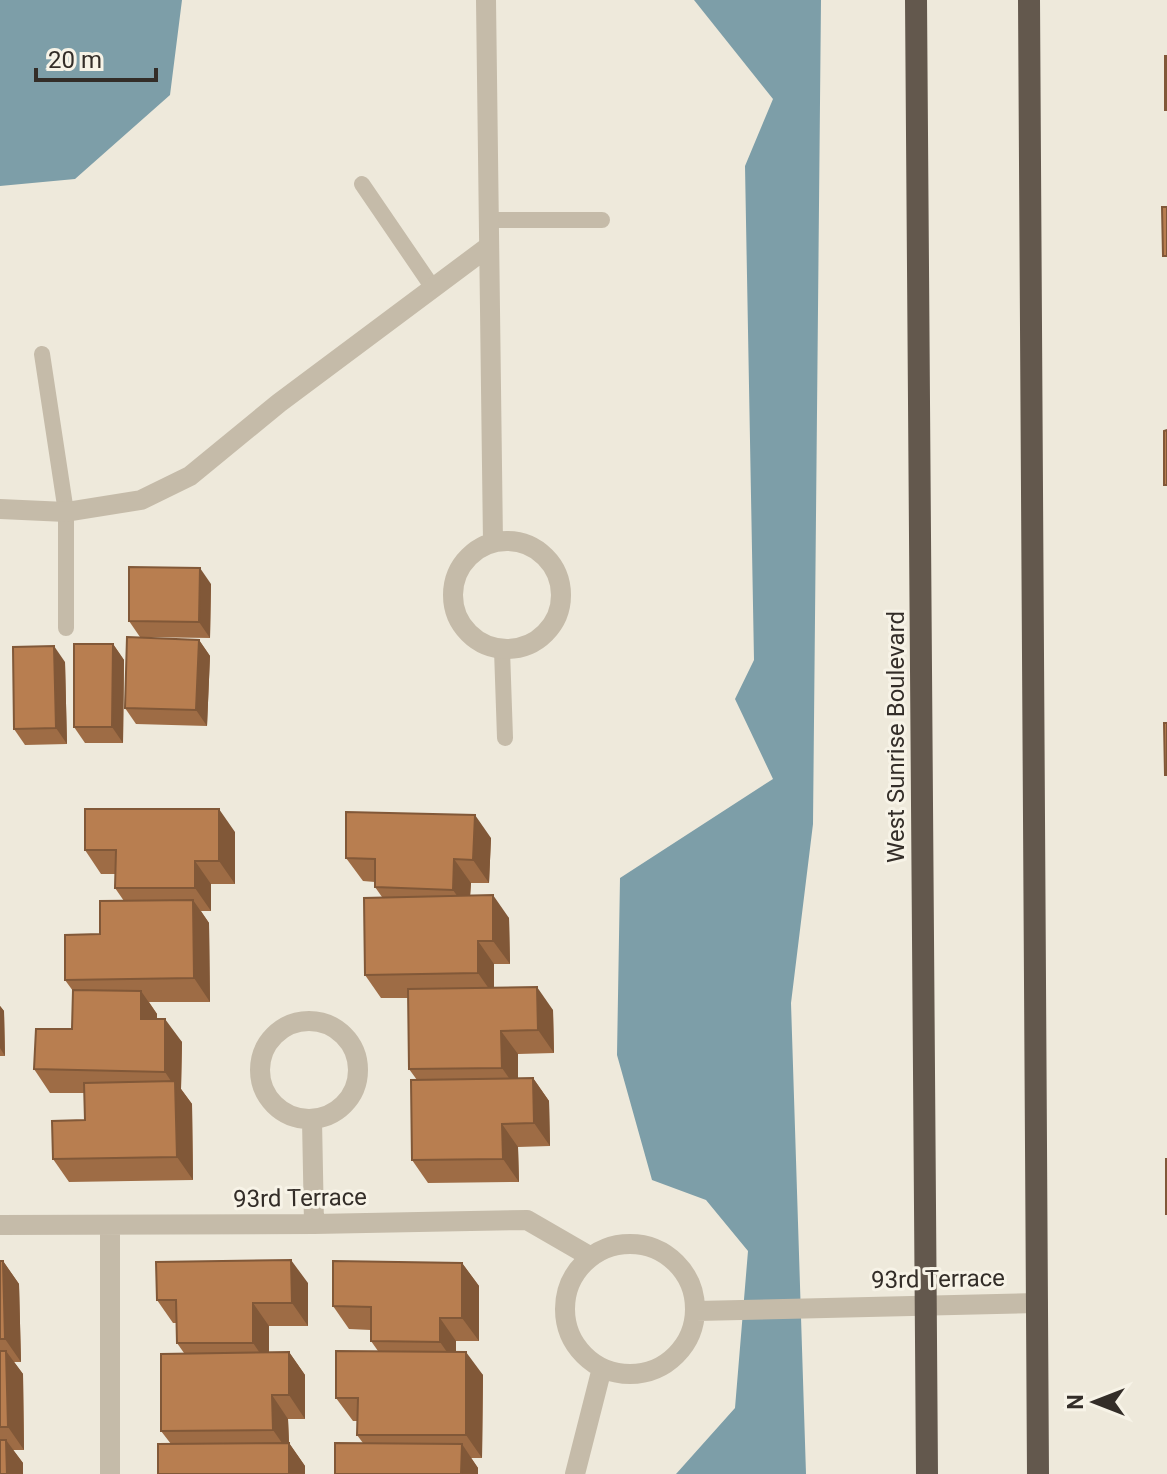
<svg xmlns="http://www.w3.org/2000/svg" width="1167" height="1474" font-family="Roboto,sans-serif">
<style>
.water{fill:#7d9ea8}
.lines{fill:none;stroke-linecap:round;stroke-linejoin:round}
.service{stroke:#c5bba9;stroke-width:16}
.minor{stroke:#c5bba9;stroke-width:20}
.trunk{stroke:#63584d;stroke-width:22}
.wall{fill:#9e6c45}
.shaded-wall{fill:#815838}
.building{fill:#b87e50;stroke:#815838;stroke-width:2}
.labels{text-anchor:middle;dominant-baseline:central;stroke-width:6;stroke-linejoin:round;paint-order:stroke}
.street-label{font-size:24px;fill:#332d28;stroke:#f7f3e7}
</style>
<rect width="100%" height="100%" fill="#eee9db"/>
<!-- water -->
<path class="water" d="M0,0H182L170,95L75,179L0,186Z
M694,0H821L813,824L791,1003L806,1474H676L735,1408L748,1251L706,1200L652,1180L617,1055L620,878L773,779L735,699L754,660L745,166L773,99Z"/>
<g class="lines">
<!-- service -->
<path class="service" d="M362,184L433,288
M488,220H602
M42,354L66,512V628
M502,650L505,738"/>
<!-- minor -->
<path class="minor" d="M486,0L493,543
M0,509L66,512L141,500L190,476L279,403L488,247
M453 595a54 54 0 1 1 108 0a54 54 0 1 1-108 0Z
M260 1070a49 49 0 1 1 98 0a49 49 0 1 1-98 0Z
M312,1120L314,1224
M0,1225L314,1224L527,1220L591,1257
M110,1225V1474
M565 1309a65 65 0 1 1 130 0a65 65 0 1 1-130 0Z
M696,1311L1038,1303
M575,1474L602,1368"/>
<!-- trunk -->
<path class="trunk" d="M916,0L927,1474
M1029,0L1038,1474"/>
</g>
<!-- wall -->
<path class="wall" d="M211,584L210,638L140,637L129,621Z
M199,640L210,656L207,726L136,724L125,708Z
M113,644L124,660L123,743H85L74,727Z
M65,662L67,744L25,745L14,729Z
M235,832V884H211V911H201L209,923L210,1002H149L157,1014V1019L182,1042L181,1089L192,1104L193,1180L69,1182L53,1159L85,1120L84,1093H50L34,1069L72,1029L73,991L65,980L100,934L124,901L115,888V874H101L85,850Z
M491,838L489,883H471L470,896L509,918L510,964H494V987L553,1010L554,1053L518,1054V1078H533L549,1101L550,1146L518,1147L519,1182L428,1183L412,1160L417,1080L409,1069L408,998H381L365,975L382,897L375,887V882L363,881L346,858Z
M0,1006L4,1011L5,1056H0Z
M0,1261H3L19,1284L21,1362H14L23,1374L24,1450H13L23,1463V1474H0Z
M462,1263L479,1286V1341H456V1352L483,1375L482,1458H471L478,1468V1474H335L363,1443L357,1435V1421H353L336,1398L378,1351L371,1341V1330L349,1329L333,1306Z
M308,1283V1326H269V1352H289L305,1375V1419H288L289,1443L305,1466L171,1444L161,1431L184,1353L177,1343L176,1323H173L157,1300Z"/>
<!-- shaded-wall -->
<path class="shaded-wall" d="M200,568L211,584L210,638L199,622Z
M199,640L210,656L207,726L196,710Z
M113,644L124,660L123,743L112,727Z
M54,646L65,662L67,744L56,728Z
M219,809L235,832V884L219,861Z
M475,815L491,838L489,883L473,860Z
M454,859L471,883L469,913L453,890Z
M195,861L211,884V911L195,888Z
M493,895L509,918L510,964L493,941Z
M193,900L209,923L210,1002L194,978Z
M478,941L494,964V996L478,973Z
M537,987L553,1010L554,1053L538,1030Z
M141,991L157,1014V1042L141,1019Z
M0,1006L4,1011L5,1056L0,1048Z
M165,1019L182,1042L181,1089L192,1104L193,1180L177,1157L175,1087L165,1072Z
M501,1031L518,1054V1091L502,1068Z
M533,1078L549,1101L550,1146L534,1123Z
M502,1124L518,1147L519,1182L503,1159Z
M291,1260L308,1283V1326L292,1303Z
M3,1261L19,1284L21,1362L5,1339Z
M462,1263L479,1286V1341L462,1318Z
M253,1303L269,1326V1366L253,1343Z
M440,1318L456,1341V1365L440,1342Z
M6,1351L23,1374L24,1450L8,1427Z
M289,1352L305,1375V1419L289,1395Z
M466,1352L483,1375L482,1458L466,1435Z
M272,1395L288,1419L289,1443L305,1466V1474H289V1453L273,1430Z
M6,1440L23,1463V1474H7Z
M462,1444L478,1468V1474H461Z"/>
<!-- building -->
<path class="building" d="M1165,56H1167V110H1165Z
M1162,207H1167V256H1163Z
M1167,430V485H1164V431Z
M129,567L200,568L199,622L129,621Z
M127,637L199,640L196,710L125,708Z
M74,644H113L112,727H74Z
M54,646L56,728L14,729L13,647Z
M1164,723H1167V775H1165Z
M85,809H219V861H195V888H115L116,850H85Z
M346,812L475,815L473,860L454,859L453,890L375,887V859L346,858Z
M493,895V941H478V973L365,975L364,898Z
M193,900L194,978L65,980V935L100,934V901Z
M537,987L538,1030L501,1031L502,1068L409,1069L408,989Z
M73,990L141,991V1019H165V1072L34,1069L36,1029H72Z
M533,1078L534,1123L502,1124L503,1159L412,1160L411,1080Z
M175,1081L177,1157L53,1159L52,1121L85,1120L84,1083Z
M1166,1159H1167V1214H1166Z
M291,1260L292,1303H253V1343H177L176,1300H157L156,1262Z
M0,1261H3L5,1339H0Z
M333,1261L462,1263V1318H440V1342L371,1341V1307L333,1306Z
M0,1351H6L8,1427H0Z
M336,1351L466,1352V1435H357L358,1398H336Z
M289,1352V1395H272L273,1430L161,1431V1354Z
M0,1440H6L7,1474H0Z
M289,1443V1474H158V1444Z
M335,1443L462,1444L461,1474H335Z"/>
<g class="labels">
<!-- street labels -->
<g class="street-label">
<text transform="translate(896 737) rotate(-90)">West Sunrise Boulevard</text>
<text transform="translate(300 1198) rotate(-1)">93rd Terrace</text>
<text transform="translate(938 1279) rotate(-1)">93rd Terrace</text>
</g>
</g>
<!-- north arrow -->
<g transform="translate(1095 1402) rotate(270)" stroke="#f7f3e7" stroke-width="6" paint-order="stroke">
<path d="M0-6L14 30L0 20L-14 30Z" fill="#332d28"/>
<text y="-12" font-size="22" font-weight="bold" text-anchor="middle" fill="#332d28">N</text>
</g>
<!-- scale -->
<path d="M36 68v12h120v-12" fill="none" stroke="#332d28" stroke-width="4"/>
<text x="48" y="68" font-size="24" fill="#332d28" stroke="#f7f3e7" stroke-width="6" paint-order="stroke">20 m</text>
</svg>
